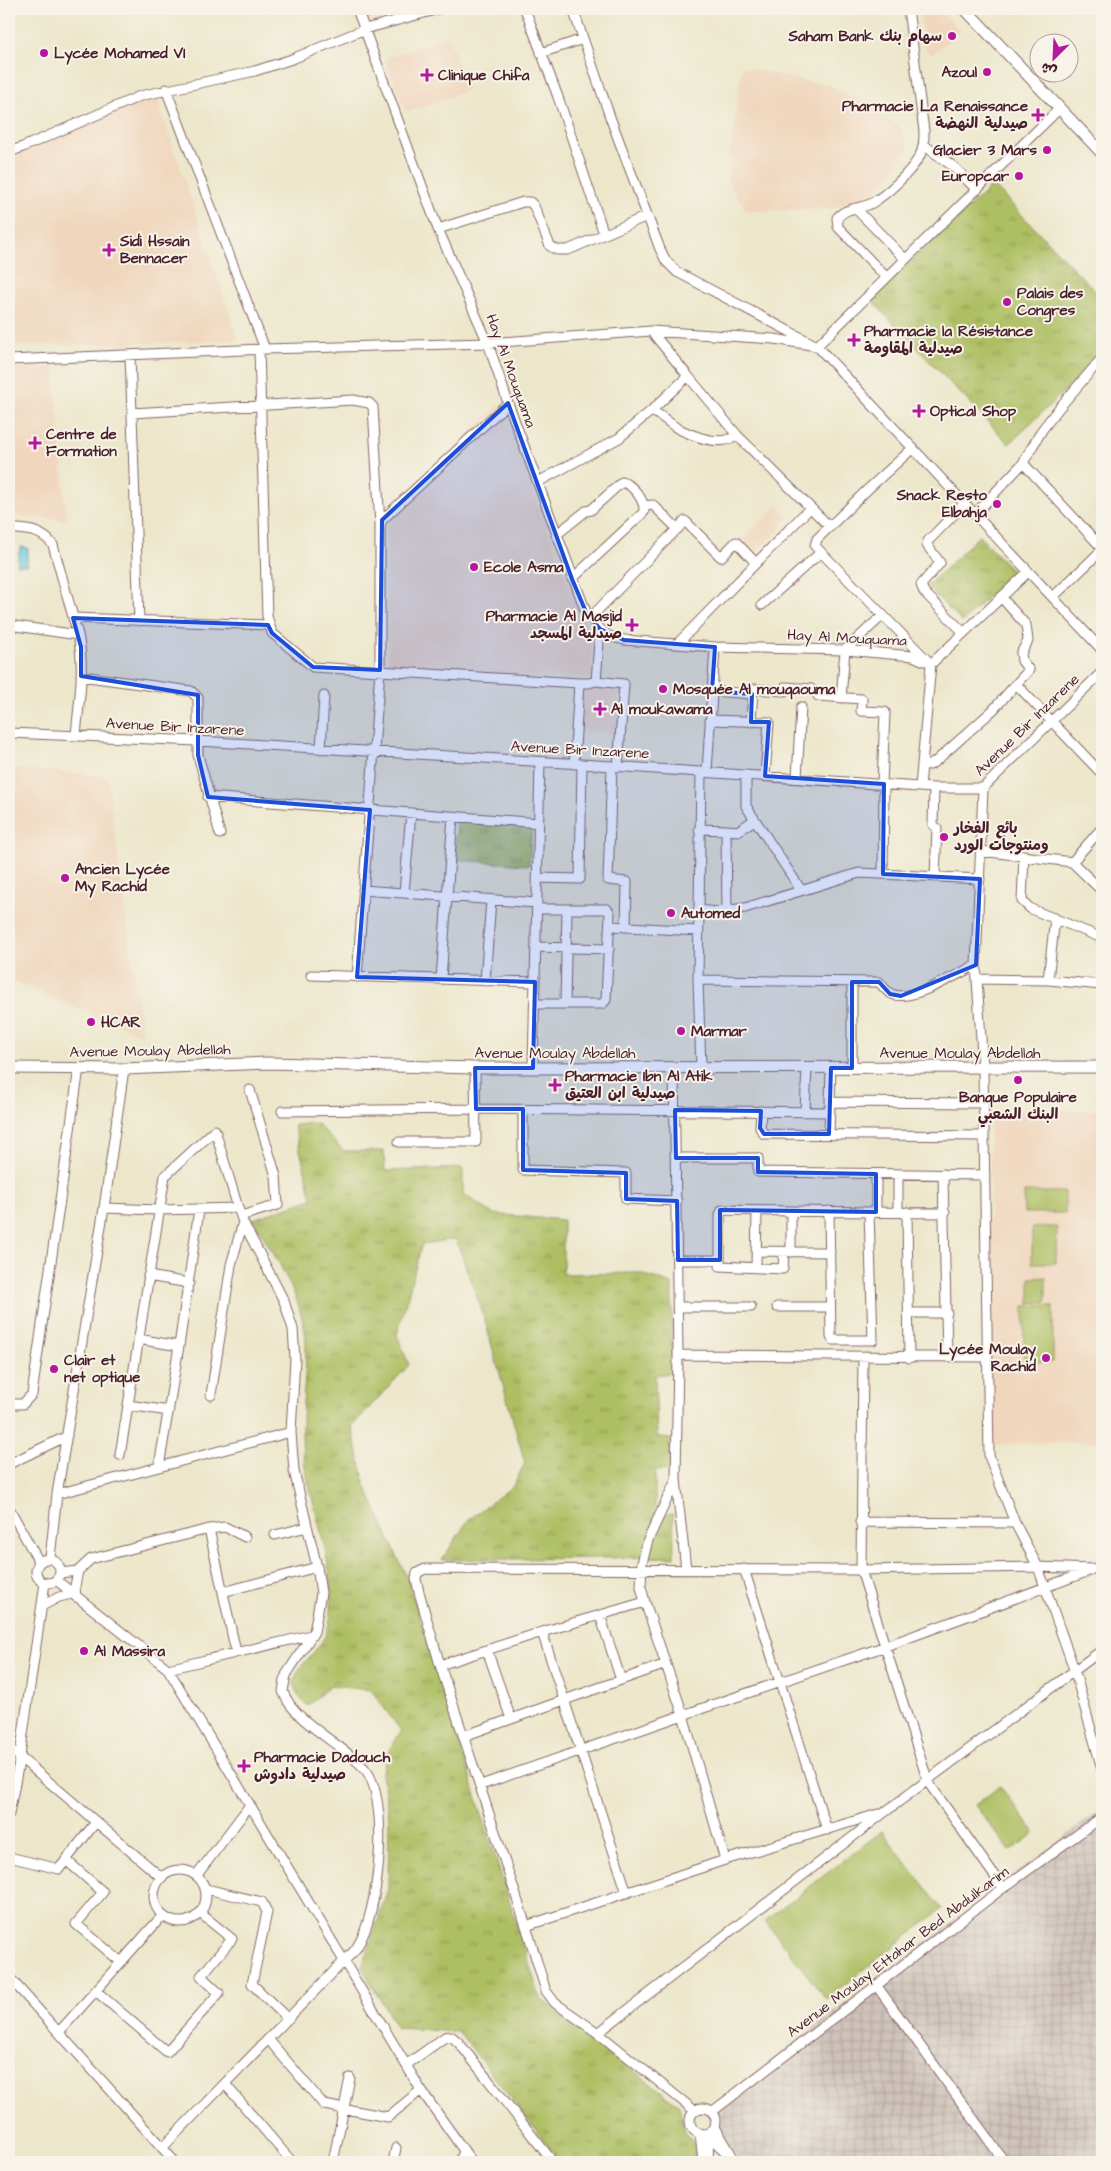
<svg xmlns="http://www.w3.org/2000/svg" width="1111" height="2171" font-family="'Architects Daughter','Playpen Sans Arabic',sans-serif">
<style>
.built{fill:#f0d6bc}
.industrial{fill:url(#industrial-grid)}
.grass{fill:#aebf63;stroke:#7c6f47}
.park{fill:url(#park-tufts);stroke:#7c6f47}
.water{fill:#58bed6;stroke:#516e80}
.lines{fill:none;stroke-linecap:round;stroke-linejoin:round}
.minor-casing{stroke:#836563;stroke-width:11}
.major-casing{stroke:#836563;stroke-width:13}
.minor{stroke:#fff;stroke-width:9}
.major{stroke:#fff;stroke-width:11}
.marked{fill:#1d4ed8;fill-opacity:0.2;stroke:#1d4ed8;stroke-width:4;stroke-linejoin:round}
.poi-dot{fill:#b5179e;stroke:#f7f3e8;stroke-width:2}
.labels{text-anchor:middle;dominant-baseline:central;stroke-width:4;stroke-linejoin:round;paint-order:stroke}
.poi-label{font-size:15px;font-weight:bold;fill:#4a1f2b;stroke:#f7f3e8;text-anchor:start}
.street-label{font-size:15px;fill:#4a1f2b;stroke:#f7f3e8}
</style>
<defs>
<pattern id="industrial-grid" width="8" height="8" patternUnits="userSpaceOnUse" patternTransform="scale(1.25)"><rect width="8" height="8" fill="#cec2b9"/><path d="M0 4h8M4 0v8" fill="none" stroke="#b2a69f"/></pattern>
<pattern id="park-tufts" width="24" height="20" patternUnits="userSpaceOnUse" patternTransform="scale(1.25)"><rect width="24" height="20" fill="#aebf63"/><path d="M3 7l-1-3M5 7V3M7 7l1-3M15 17l-1-3M17 17v-4M19 17l1-3" fill="none" stroke="#909b52"/></pattern>
</defs>
<rect width="100%" height="100%" fill="#f7f3e8"/>
<filter id="ink" filterUnits="userSpaceOnUse"><feTurbulence type="fractalNoise" baseFrequency=".02" numOctaves="2"/><feDisplacementMap in="SourceGraphic" scale="10" xChannelSelector="R" yChannelSelector="G"/><feConvolveMatrix kernelMatrix="1 2 1 2 8 2 1 2 1" color-interpolation-filters="sRGB"/></filter>
<filter id="wash" filterUnits="userSpaceOnUse"><feTurbulence type="fractalNoise" baseFrequency=".0096" numOctaves="4" result="noise"/><feDisplacementMap in="SourceGraphic" scale="20" xChannelSelector="R" yChannelSelector="G"/><feGaussianBlur stdDeviation="1.12" result="paint"/><feColorMatrix in="noise" values="0 0 0 0 0 0 0 0 0 0 0 0 0 0 0 0 0 1.4 0 .05"/><feComposite in="paint" operator="in"/></filter>
<g filter="url(#wash)">
<rect width="100%" height="100%" fill="#ece7cb"/>
<!-- built -->
<path class="built" d="M925,9L932,13L936,9H940L960,31L931,55L925,48L921,20L920,14Z
M448,36L468,90L406,113L385,59Z
M742,67L814,83L828,84L871,108L901,128L909,149L876,192L832,209L747,211L727,180Z
M156,96L239,341L9,346V159Z
M54,367L67,520L9,515V370Z
M499,405L584,624L593,632L591,679L388,668L387,509Z
M778,505L789,516L779,525L781,529L753,556L743,546L747,542L743,539Z
M582,685L620,687L617,733L580,731Z
M9,768L107,776L142,1035L9,979Z
M990,1110H1102V1442L992,1444L989,1274Z"/>
<!-- industrial -->
<path class="industrial" d="M1102,1808V2162H741L704,2112Z"/>
<!-- grass -->
<path class="grass" d="M1024,1192H1065V1213H1024Z
M1032,1227H1057L1056,1263H1032Z
M1046,1277V1303H1030V1278Z
M1024,1306H1053V1362H1024Z
M1000,1786L1035,1833L1010,1851L975,1805Z
M882,1831L942,1909L826,1999L765,1921Z"/>
<!-- park -->
<path class="park" d="M993,185L1102,298V355L1009,444L870,299Z
M979,536L1014,572L962,622L927,586Z
M457,822L532,827L529,865L454,860Z
M316,1123L344,1151H384L385,1171L463,1168V1194L493,1214L563,1220V1274L640,1273L672,1284V1373L655,1375L657,1436L670,1439V1470L655,1471V1515L673,1514L674,1557L442,1560L468,1520L513,1486L525,1463L483,1314L456,1239L422,1244L397,1335L409,1365L352,1426L365,1485L407,1578L540,1998L679,2105L685,2131L694,2143V2162H561L459,2032L397,2028L362,1968L388,1889L389,1818L384,1786L381,1776L388,1752L401,1731L371,1690L329,1686L308,1706C275,1678 310,1663 324,1638C328,1630 330,1621 331,1613C335,1561 312,1511 304,1460C298,1421 307,1383 306,1343C304,1298 275,1257 253,1219L312,1199L294,1125Z"/>
<!-- water -->
<path class="water" d="M20,547L28,548L27,565H17Z"/>
</g>
<g filter="url(#ink)">
<g class="lines">
<!-- minor casing -->
<g class="minor-casing">
<path id="minor" d="M357,9L438,229L488,343L508,403L586,612L600,629L609,636L624,640L715,647L707,772
M525,9L558,97L604,234
M573,9L610,117L660,249L666,261L677,272L817,346L1102,650
M541,53L583,39
M166,89L265,349
M924,145L954,167L977,190
M9,152L23,147L140,96L255,71L292,59L365,29L439,9
M855,208L905,259
M438,229L523,202H530L534,206L550,246L557,250H568L647,216
M886,277L838,227L837,218C847,206 860,210 872,203C886,195 911,172 919,157C924,149 924,140 924,131L908,9
M651,331L688,376L651,411
M259,350L267,616L272,633L313,667L579,683L574,764
M130,355L139,621
M9,360L265,349L488,343L651,331L774,339L817,346L1060,108
M688,376L737,435
M132,413L353,400L369,403L373,407L380,525
M913,448L867,490L817,539L815,546L931,664
M1023,463L1102,548
M538,482L619,438L651,411C662,415 667,422 677,428C693,436 721,448 737,435L830,527
M644,506L653,505L678,529
M975,514L1023,463L1042,430L1059,408L1102,358
M9,528C27,530 41,529 53,545L78,635
M556,535L586,511L591,510L622,482C633,485 645,500 644,512L572,579
M1001,597L1026,625L1028,641L1021,653L1022,661L1029,670L1016,684L1102,774
M1053,597L1102,550
M762,605L821,552
M73,618L268,625
M590,618L685,521L721,557L736,542L755,562
M9,625L78,635C85,668 79,702 76,735
M964,633L924,592L921,585L940,563L927,545L928,541L965,503
M677,644L810,508
M715,647L845,650L913,656L924,661
M931,664L1028,572
M81,676L191,691L198,698V755L220,834
M596,681L624,684L618,767
M579,683H589L596,681L600,629
M712,691L752,694
M818,696L862,699L861,711L885,712L882,784
M841,698L845,650L882,616
M710,720L769,722L765,776
M751,722L753,689L784,691L785,687L811,689
M9,733L198,741L582,764L934,788H983L1102,672
M321,749L324,696
M922,764L930,765L936,761L993,710L1016,684
M612,766L608,880L627,882L626,927
M746,775V806L801,890
M797,778L801,707
M920,787L931,664
M934,788L933,825L937,828L935,877
M983,788L976,965L983,1068L989,1456L1015,1523L1038,1567L1074,1669L1102,1769
M208,797L539,823
M699,829L726,830L727,912
M726,830L738,831L754,820
M981,851L1072,862L1102,891
M1024,855L1022,901L1031,909L1102,938
M1072,862L1102,828
M883,874L884,784
M537,878L580,879L582,764
M363,890L537,903
M404,893L411,813
M698,910L717,912L745,908L859,873L980,879
M610,926L698,931
M536,947L609,949
M311,975L535,982
M357,977L380,670V526L382,520L508,403
M441,979L453,816
M977,979L1048,980L1102,985
M698,980L879,982C882,985 886,991 890,993C908,1005 959,973 976,965
M1048,980L1055,918
M485,981L491,900
M535,1004H602L606,1000L610,913L607,909H537
M565,1004L567,909
M533,1068L540,762
M674,1068L678,1355L676,1480L648,1540L642,1563L641,1587L645,1602L683,1715L886,1646L1089,1571
M701,1068L698,980L701,772
M852,1068V982
M830,1102L983,1103
M523,1109V1170L626,1173V1199L677,1201
M282,1111L476,1109L830,1112
M761,1111L760,1128L764,1134L984,1136
M805,1111L807,1068
M829,1134L831,1068
M399,1142H476L475,1068
M676,1158H758V1172L985,1175
M876,1174V1212
M943,1174L947,1357
M104,1208L159,1210L238,1208L243,1222L284,1301L293,1329L295,1359L291,1432L294,1471L317,1567L321,1593L314,1632L286,1675L283,1691C292,1721 344,1745 365,1769C391,1800 379,1914 357,1947C354,1952 349,1956 344,1961L421,2090L472,2162
M791,1211V1252
M829,1211L831,1337L833,1340H873L869,1212
M898,1212V1174
M907,1212L909,1358
M241,1216L278,1205L276,1176L250,1090
M756,1251L830,1252
M678,1260H720V1266L783,1269L784,1252
M720,1260V1215L722,1210L945,1213
M756,1267L757,1211
M148,1276L189,1283
M678,1307H751
M777,1307H830
M908,1313H947
M138,1339L179,1346
M678,1355L988,1357
M863,1357L861,1570L928,1782L1003,1888
M211,1395L231,1265L243,1222
M9,1404H23L32,1394L79,1068
M128,1405L169,1411
M120,1455L165,1176L215,1130L238,1208
M9,1464L67,1436
M159,1467L179,1346L199,1210
M676,1480L686,1569
M57,1494L291,1432
M9,1508L39,1562
M860,1522L1015,1523
M209,1529L236,1652
M275,1535L307,1527
M50,1558L57,1494L104,1208L124,1069
M36 1571a12 12 0 1 1 24 0a12 12 0 1 1-24 0Z
M744,1569L827,1830
M60,1573L78,1571L91,1559L209,1529L225,1527L245,1537
M56,1580L168,1669L344,1961L162,2148
M223,1592L317,1567
M76,1597L75,1586L78,1571
M42,1606L59,1597L72,1594
M600,1615L621,1680
M440,1665L542,1632
M168,1669L311,1635
M511,1719L666,1664
M464,1736L511,1719L487,1650
M9,1748L161,1877
M481,1785L683,1715L725,1860L526,1926
M9,1814L19,1762L45,1583
M9,1857L59,1869L66,1860L103,1892L76,1924L121,1962
M66,1860L96,1822
M725,1860L878,1814
M154 1896a26 26 0 1 1 52 0a26 26 0 1 1-52 0Z
M197,1875L250,1805
M206,1889L262,1902L267,1912L252,1984L288,2019
M627,1893L542,1632L645,1602
M9,1977L175,2162
M876,1985L1004,2161
M96,1991L167,2052L219,1993L201,1976L232,1939L200,1913
M59,2032L162,1916
M598,2033L555,2003L546,1991L526,1926L440,1665L419,1592L416,1579L417,1573L425,1569L861,1570L1038,1567L1093,1569L1102,1566
M268,2039L324,2105L388,2117L421,2090
M406,2065L445,2037L451,2036L459,2043L553,2162
M225,2084L292,2162
M690 2121a13 13 0 1 1 26 0a13 13 0 1 1-26 0Z
M695,2111L598,2033L885,1812L1102,1650
M713,2111L1003,1888L1102,1817
M715,2127L736,2162
M700,2133L703,2162
M709,2133L718,2145L729,2155
M333,2162L350,2078
M393,2162L396,2148
M460,2162L464,2151
M708,2162L709,2133"/>
</g>
<!-- major casing -->
<g class="major-casing">
<path id="major" d="M965,9L1102,153
M9,1068L124,1069L268,1063L475,1068L1102,1067"/>
</g>
<!-- minor -->
<use href="#minor" class="minor"/>
<!-- major -->
<use href="#major" class="major"/>
</g>
</g>
<!-- marked area -->
<path class="marked" d="M508,403L572,579L586,612L600,629L624,640L715,647L712,691L752,694L751,722H769L765,776L884,784L883,874L980,879L976,965L901,996L890,994L879,982H852V1068H831L829,1134H764L760,1128L761,1111L675,1110L676,1158H758V1172L876,1174V1212L720,1210V1260H678L677,1201L626,1199V1173L523,1170V1109H476L475,1068H533L535,982L357,977L370,810L208,797L198,755V695L81,676V647L73,618L268,625L272,633L313,667L380,670L382,520Z"/>
<!-- markers -->
<g class="poi-dot">
<circle cx="952" cy="36" r="5"/>
<circle cx="44" cy="53" r="5"/>
<circle cx="987" cy="72" r="5"/>
<path d="M424.5 67.5h5v5h5v5h-5v5h-5v-5h-5v-5h5z"/>
<path d="M1035.5 107.5h5v5h5v5h-5v5h-5v-5h-5v-5h5z"/>
<circle cx="1047" cy="150" r="5"/>
<circle cx="1019" cy="176" r="5"/>
<path d="M106.5 242.5h5v5h5v5h-5v5h-5v-5h-5v-5h5z"/>
<circle cx="1007" cy="302" r="5"/>
<path d="M851.5 332.5h5v5h5v5h-5v5h-5v-5h-5v-5h5z"/>
<path d="M916.5 403.5h5v5h5v5h-5v5h-5v-5h-5v-5h5z"/>
<path d="M32.5 435.5h5v5h5v5h-5v5h-5v-5h-5v-5h5z"/>
<circle cx="997" cy="504" r="5"/>
<circle cx="474" cy="567" r="5"/>
<path d="M629.5 617.5h5v5h5v5h-5v5h-5v-5h-5v-5h5z"/>
<circle cx="663" cy="689" r="5"/>
<path d="M597.5 701.5h5v5h5v5h-5v5h-5v-5h-5v-5h5z"/>
<circle cx="944" cy="837" r="5"/>
<circle cx="65" cy="878" r="5"/>
<circle cx="671" cy="913" r="5"/>
<circle cx="91" cy="1022" r="5"/>
<circle cx="681" cy="1031" r="5"/>
<circle cx="1018" cy="1080" r="5"/>
<path d="M552.5 1077.5h5v5h5v5h-5v5h-5v-5h-5v-5h5z"/>
<circle cx="1046" cy="1358" r="5"/>
<circle cx="54" cy="1369" r="5"/>
<circle cx="84" cy="1651" r="5"/>
<path d="M241.5 1758.5h5v5h5v5h-5v5h-5v-5h-5v-5h5z"/>
</g>
<g class="labels">
<!-- poi labels -->
<g class="poi-label">
<text x="942" y="36" text-anchor="end">Saham Bank سهام بنك</text>
<text x="54" y="53">Lycée Mohamed VI</text>
<text x="977" y="72" text-anchor="end">Azoul</text>
<text x="438" y="75">Clinique Chifa</text>
<text x="1028" y="106" text-anchor="end">Pharmacie La Renaissance<tspan x="1028" dy="17">صيدلية النهضة</tspan></text>
<text x="1037" y="150" text-anchor="end">Glacier 3 Mars</text>
<text x="1009" y="176" text-anchor="end">Europcar</text>
<text x="120" y="241">Sidi Hssain<tspan x="120" dy="17">Bennacer</tspan></text>
<text x="1017" y="293">Palais des<tspan x="1017" dy="17">Congres</tspan></text>
<text x="864" y="331">Pharmacie la Résistance<tspan x="864" dy="17">صيدلية المقاومة</tspan></text>
<text x="930" y="411">Optical Shop</text>
<text x="46" y="434">Centre de<tspan x="46" dy="17">Formation</tspan></text>
<text x="987" y="495" text-anchor="end">Snack Resto<tspan x="987" dy="17">Elbahja</tspan></text>
<text x="484" y="567">Ecole Asma</text>
<text x="622" y="616" text-anchor="end">Pharmacie Al Masjid<tspan x="622" dy="17">صيدلية المسجد</tspan></text>
<text x="673" y="689">Mosquée Al mouqaouma</text>
<text x="611" y="709">Al moukawama</text>
<text x="954" y="828">بائع الفخار<tspan x="954" dy="17">ومنتوجات الورد</tspan></text>
<text x="75" y="869">Ancien Lycée<tspan x="75" dy="17">My Rachid</tspan></text>
<text x="681" y="913">Automed</text>
<text x="101" y="1022">HCAR</text>
<text x="691" y="1031">Marmar</text>
<text x="565" y="1076">Pharmacie Ibn Al Atik<tspan x="565" dy="17">صيدلية ابن العتيق</tspan></text>
<text x="1018" y="1097" text-anchor="middle">Banque Populaire<tspan x="1018" dy="17">البنك الشعبي</tspan></text>
<text x="1036" y="1349" text-anchor="end">Lycée Moulay<tspan x="1036" dy="17">Rachid</tspan></text>
<text x="64" y="1360">Clair et<tspan x="64" dy="17">net optique</tspan></text>
<text x="94" y="1651">Al Massira</text>
<text x="254" y="1757">Pharmacie Dadouch<tspan x="254" dy="17">صيدلية دادوش</tspan></text>
</g>
<!-- street labels -->
<g class="street-label">
<text transform="translate(511 371) rotate(70)">Hay Al Mouquama</text>
<text transform="translate(847 638) rotate(3)">Hay Al Mouquama</text>
<text transform="translate(1027 725) rotate(-44)">Avenue Bir Inzarene</text>
<text transform="translate(175 727) rotate(3)">Avenue Bir Inzarene</text>
<text transform="translate(580 750) rotate(3)">Avenue Bir Inzarene</text>
<text transform="translate(150 1051) rotate(-1)">Avenue Moulay Abdellah</text>
<text x="555" y="1053">Avenue Moulay Abdellah</text>
<text x="960" y="1053">Avenue Moulay Abdellah</text>
<text transform="translate(898 1952) rotate(-37)">Avenue Moulay Ettahar Bed Abdulkarim</text>
</g>
</g>
<!-- margin -->
<rect width="1111" height="2171" fill="none" stroke="#f7f3e8" stroke-width="30"/>
<!-- north arrow -->
<g transform="translate(1054 58) rotate(204)"><circle r="24" fill="#f7f3e8" stroke="#b29e9c"/>
<path d="M0-4L9 19L0 12L-9 19Z" fill="#b5179e"/>
<text y="-8" font-size="14" font-weight="bold" text-anchor="middle" fill="#4a1f2b">ش</text>
</g>
</svg>
